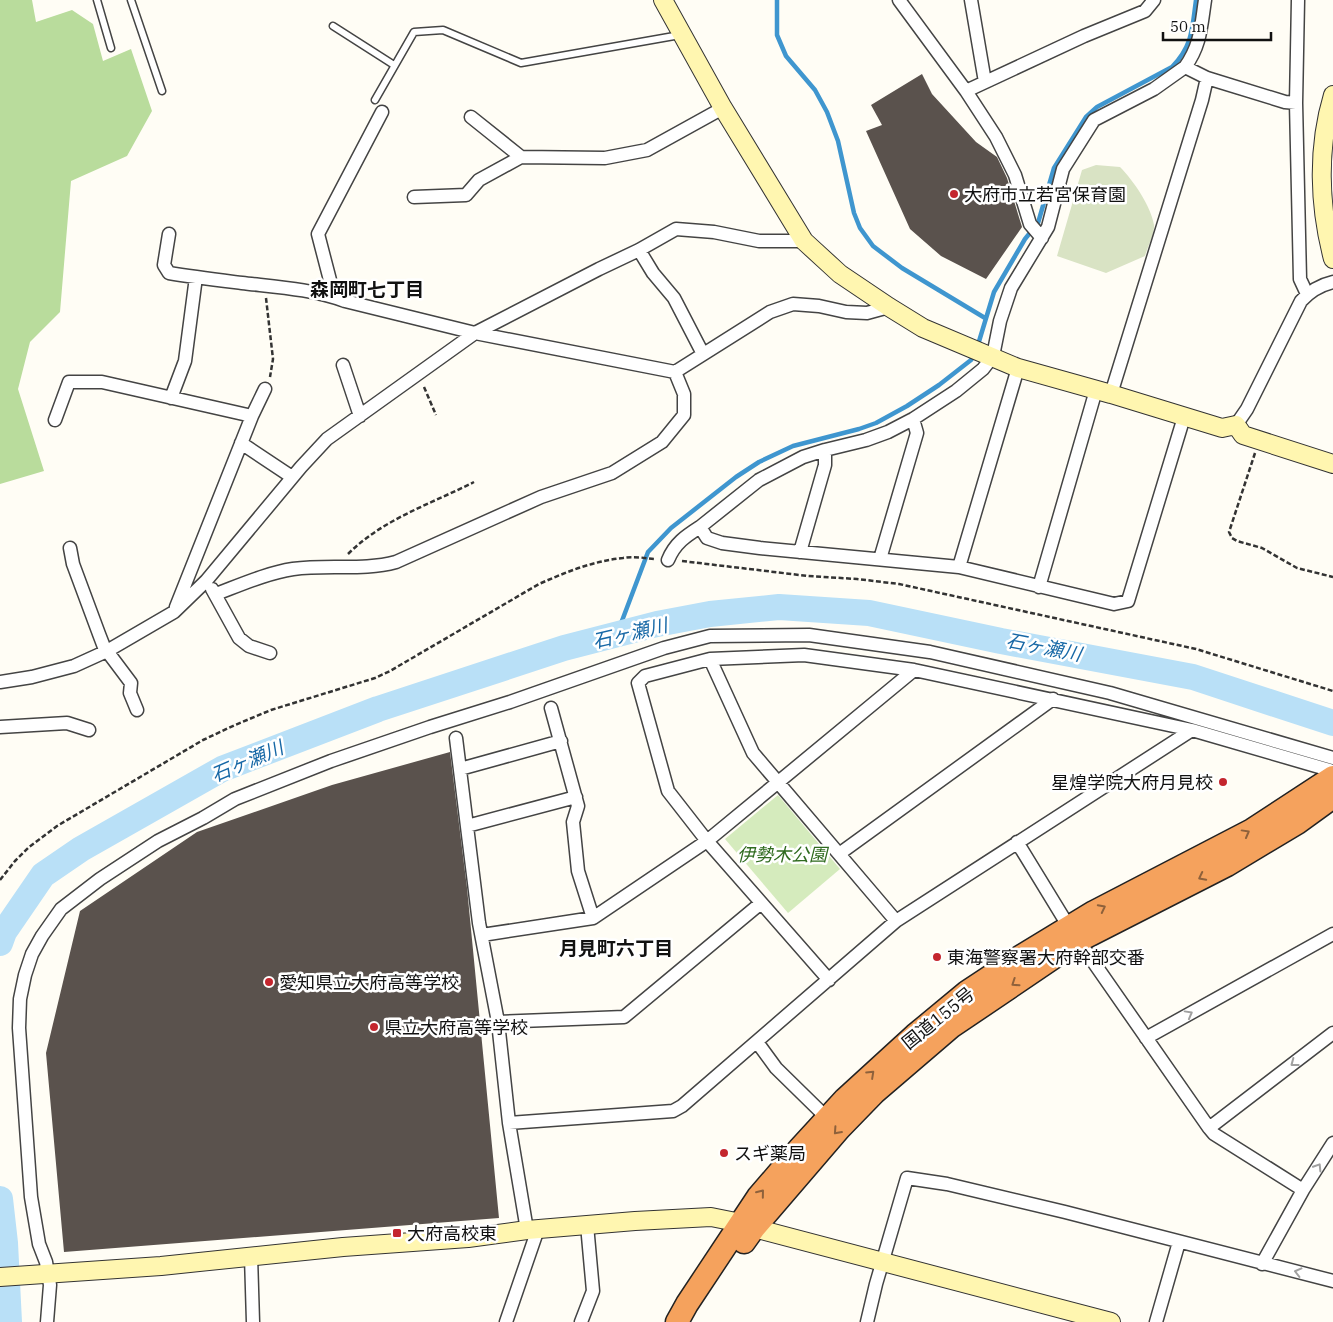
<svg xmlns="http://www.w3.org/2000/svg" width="1333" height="1322" font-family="'IBM Plex Serif','Noto Sans JP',serif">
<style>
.green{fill:#d5ebbd}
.forest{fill:#b9dc9c}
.cemetery{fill:#d9e3c4}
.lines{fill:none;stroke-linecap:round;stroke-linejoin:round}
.stream{stroke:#3f96cf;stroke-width:4.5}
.river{stroke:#b9e0f7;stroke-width:26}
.building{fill:#5a524d}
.lane-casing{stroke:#444;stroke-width:9}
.street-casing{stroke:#444;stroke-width:15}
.secondary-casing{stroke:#333;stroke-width:20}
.highway-casing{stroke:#222;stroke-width:25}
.path{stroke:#333;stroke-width:2.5;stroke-dasharray:5 2.5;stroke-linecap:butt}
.lane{stroke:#fff;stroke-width:6}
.street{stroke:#fff;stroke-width:12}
.secondary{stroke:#fff6b0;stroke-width:18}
.highway{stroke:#f5a25d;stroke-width:22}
.oneway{stroke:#8e613b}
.oneway2{stroke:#a0a0a0}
.poi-dot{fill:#c4262e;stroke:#fff;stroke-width:2}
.labels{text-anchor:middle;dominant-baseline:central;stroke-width:5;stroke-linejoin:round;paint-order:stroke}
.poi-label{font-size:18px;fill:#111;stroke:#fff;text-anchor:start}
.park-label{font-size:18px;font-style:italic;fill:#2f6b1f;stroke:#fff}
.street-label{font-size:18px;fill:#111;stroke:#fff}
.neighbourhood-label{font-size:19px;font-weight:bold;fill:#111;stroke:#fff}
.water-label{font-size:19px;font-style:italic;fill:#1768a6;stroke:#fff}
</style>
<rect width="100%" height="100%" fill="#fffdf5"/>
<!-- green -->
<path class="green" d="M778,795L840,869L788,913L725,839Z"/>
<!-- forest -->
<path class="forest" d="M0,0H32L36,22L72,10L93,24L103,61L131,49L152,111L127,156L71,181L60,312L30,342L18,389L44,471L0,484Z"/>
<!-- cemetery -->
<path class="cemetery" d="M1096,165L1120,167C1133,180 1151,206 1154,225C1155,233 1147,248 1145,256L1106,273L1057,256L1082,170Z"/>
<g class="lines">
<!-- stream -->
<path class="stream" d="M777,0V35L786,56L815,90L827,112L838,141L854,213L860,228L873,246L902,268L985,318
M977,348L994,292L1025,239L1038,223L1054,168L1086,117L1097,107L1172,67C1193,45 1192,29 1196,0
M617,634L648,552L671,528L736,477L759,462L793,446L859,429L876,423L907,406L939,385L971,360L974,355"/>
<!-- river -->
<path class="river" d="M0,943L4,932L43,875L81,849L222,769L378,709L564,648L657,624L710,614L779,607L869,613L1001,641L1193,677L1333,723
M0,1199L5,1243L9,1322"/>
</g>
<!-- building -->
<path class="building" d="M922,74L932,94L976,142L997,157L1007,178L1022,227L986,279L941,256L910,229L866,131L882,125L871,105Z
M450,752L467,888L499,1218L64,1252L46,1053L80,911L197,832L332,785Z"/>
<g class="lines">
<!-- lane casing -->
<g class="lane-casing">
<path id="lane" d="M97,0L111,48
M131,0L162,91
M333,26L394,65
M375,100L414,32L443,30L521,63L680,35"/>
</g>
<!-- street casing -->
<g class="street-casing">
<path id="street" d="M899,0L966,91L996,137L1015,175L1030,224L1042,238
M971,0L985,82
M1298,0L1296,103L1300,279L1307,294
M1185,67C1201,45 1201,26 1205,0
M966,91L1084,36L1145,11L1154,0
M471,117L521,157
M414,197L466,195L479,180L521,157L605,158L647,150L723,108
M169,234L164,265L169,273C193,277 218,280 242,283C276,287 312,289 345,301L475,333L675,372L770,312L793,304L819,306L846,312L867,313L889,307
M639,250L653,273L674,298L703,354
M331,296V284L318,234L382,112
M343,365L360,416
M1111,394L1202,100L1207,78
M171,398L185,361L196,277
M1184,417L1128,601L1114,604L959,567L760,548L722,543L707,538L700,527L759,480L803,457L825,450L866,440L888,432L913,419L956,391L983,369L993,356L1000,321L1011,288L1048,227L1063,169L1094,120L1154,89L1185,67L1207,78L1285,102L1296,103
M55,420L69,382H102L252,416
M1236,425L1247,409L1301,301C1310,291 1320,285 1333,282
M241,443L292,477
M70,548L73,564L99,634L104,647L131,683L130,693L137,710
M800,552L825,465V450
M880,559L917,433L913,419
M668,560C675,543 686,536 700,527
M959,567L1018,368
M1039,587L1096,390
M212,589L239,638L249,646L270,653
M216,594C240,585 267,573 293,569C328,564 363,571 396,562L541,497L612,473L662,442L684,415V394L675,372
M176,607L252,416L265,389
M710,659L753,753L896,921
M0,682L32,677L74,666L107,651L174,612L206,581L301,467L327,439L475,333L599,269L639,250L676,229L714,232L759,241H804
M551,708L578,806L573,822L578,871L593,918
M0,727L67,723L89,730
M456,738L479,923L498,1022L509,1123L527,1230
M460,769L561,741
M467,826L576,797
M1017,842L1069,927L1209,1128L1214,1134L1303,1190
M839,854L1053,699
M482,935L593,918L707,841L914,670
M829,980L707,841L668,791L638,683L645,676L710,659L804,655L914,670L1192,730L1333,771
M498,1022L624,1017L761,903
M1146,1038L1333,934
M757,1042L776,1068L827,1118
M509,1123L673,1111L682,1106L896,921L1192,730
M1209,1128L1333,1033
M251,1256L253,1322
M1262,1264L1303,1190L1333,1143
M47,1322L50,1285L46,1262L39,1244L31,1197L19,1028L20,999L25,975L32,954L42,936L61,909L100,879L158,841L203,818L235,799L331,761L430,727L510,702L664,648L710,636L809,635L930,652L1110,693L1333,758
M506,1322L538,1229
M581,1322L593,1291L587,1225
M867,1322L876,1284L907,1178L947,1184L1065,1212L1333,1281
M1156,1322L1179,1242"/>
</g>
<!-- secondary casing -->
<g class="secondary-casing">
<path id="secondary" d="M663,0L723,108L804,241L840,274L889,307L923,328L1018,368L1111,394L1222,428L1236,425L1243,435L1333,464
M1333,95C1317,148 1319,206 1333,259
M0,1277L161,1266L343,1247L468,1238L527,1230L635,1221L711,1217L741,1223L754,1228L1111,1322"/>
</g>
<!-- highway casing -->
<g class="highway-casing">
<path id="highway" d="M744,1242L754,1228L839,1129L874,1093L951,1027L1078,941L1227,865L1297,823L1333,797
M677,1322L687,1304L758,1197L800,1148L845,1099L915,1035L967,992L1020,957L1094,912L1252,830L1333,777"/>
</g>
<!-- path -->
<path class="path" d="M266,298L273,359L270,377
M424,387L436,415
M1255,453L1231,526L1229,532L1232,538L1237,541L1262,548L1297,568L1333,577
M348,554C383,519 431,504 474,482
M682,561L808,576L857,579L899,584L1196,649L1333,691
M0,880L15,861L29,847L57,826L203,740L235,725L271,710L375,678L390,671L539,584C566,572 593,561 623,558C633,556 644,558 654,559"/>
<!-- lane -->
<use href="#lane" class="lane"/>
<!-- street -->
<use href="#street" class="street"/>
<!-- secondary -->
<use href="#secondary" class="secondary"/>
<!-- highway -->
<use href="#highway" class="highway"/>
</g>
<!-- one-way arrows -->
<defs><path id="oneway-chevron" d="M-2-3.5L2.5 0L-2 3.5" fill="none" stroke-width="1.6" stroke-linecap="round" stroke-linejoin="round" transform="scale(1.25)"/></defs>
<g class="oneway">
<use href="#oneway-chevron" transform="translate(1246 833) rotate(-29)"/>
<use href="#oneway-chevron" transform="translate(1202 877) rotate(153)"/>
<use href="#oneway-chevron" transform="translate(1102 908) rotate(-27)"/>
<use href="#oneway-chevron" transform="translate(1015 983) rotate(146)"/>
<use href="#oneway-chevron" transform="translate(871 1074) rotate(-43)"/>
<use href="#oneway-chevron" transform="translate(837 1131) rotate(132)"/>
<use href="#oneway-chevron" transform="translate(761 1193) rotate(-51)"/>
</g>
<g class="oneway2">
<use href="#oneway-chevron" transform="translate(1189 1014) rotate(-29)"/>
<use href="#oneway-chevron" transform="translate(1294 1063) rotate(143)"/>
<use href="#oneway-chevron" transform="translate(1318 1167) rotate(-58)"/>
<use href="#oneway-chevron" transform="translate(1298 1272) rotate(-166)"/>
</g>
<!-- markers -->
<g class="poi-dot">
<circle cx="954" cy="194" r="5"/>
<circle cx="1223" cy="782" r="5"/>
<circle cx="937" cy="957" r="5"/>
<circle cx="269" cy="982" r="5"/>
<circle cx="374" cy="1027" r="5"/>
<circle cx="724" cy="1153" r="5"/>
<rect x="392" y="1228" width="10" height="10" rx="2.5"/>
</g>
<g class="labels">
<!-- poi labels -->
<g class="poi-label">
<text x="964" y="194">大府市立若宮保育園</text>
<text x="1213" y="782" text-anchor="end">星煌学院大府月見校</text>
<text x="947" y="957">東海警察署大府幹部交番</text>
<text x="279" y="982">愛知県立大府高等学校</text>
<text x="384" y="1027">県立大府高等学校</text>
<text x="734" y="1153">スギ薬局</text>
<text x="407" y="1233">大府高校東</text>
</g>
<!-- park labels -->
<g class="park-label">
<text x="782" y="854">伊勢木公園</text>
</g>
<!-- street labels -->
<g class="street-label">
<text transform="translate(938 1018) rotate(-39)">国道155号</text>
</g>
<!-- neighbourhood labels -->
<g class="neighbourhood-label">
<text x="367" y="289">森岡町七丁目</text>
<text x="616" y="948">月見町六丁目</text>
</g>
<!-- water labels -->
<g class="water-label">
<text transform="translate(630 633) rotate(-13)">石ヶ瀬川</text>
<text transform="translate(1044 647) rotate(11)">石ヶ瀬川</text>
<text transform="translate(247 761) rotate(-23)">石ヶ瀬川</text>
</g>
</g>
<!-- scale -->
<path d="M1163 32v8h108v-8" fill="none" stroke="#111111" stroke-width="2.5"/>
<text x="1170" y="32" font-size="15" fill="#111111" stroke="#ffffff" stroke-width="4" paint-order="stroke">50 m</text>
</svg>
